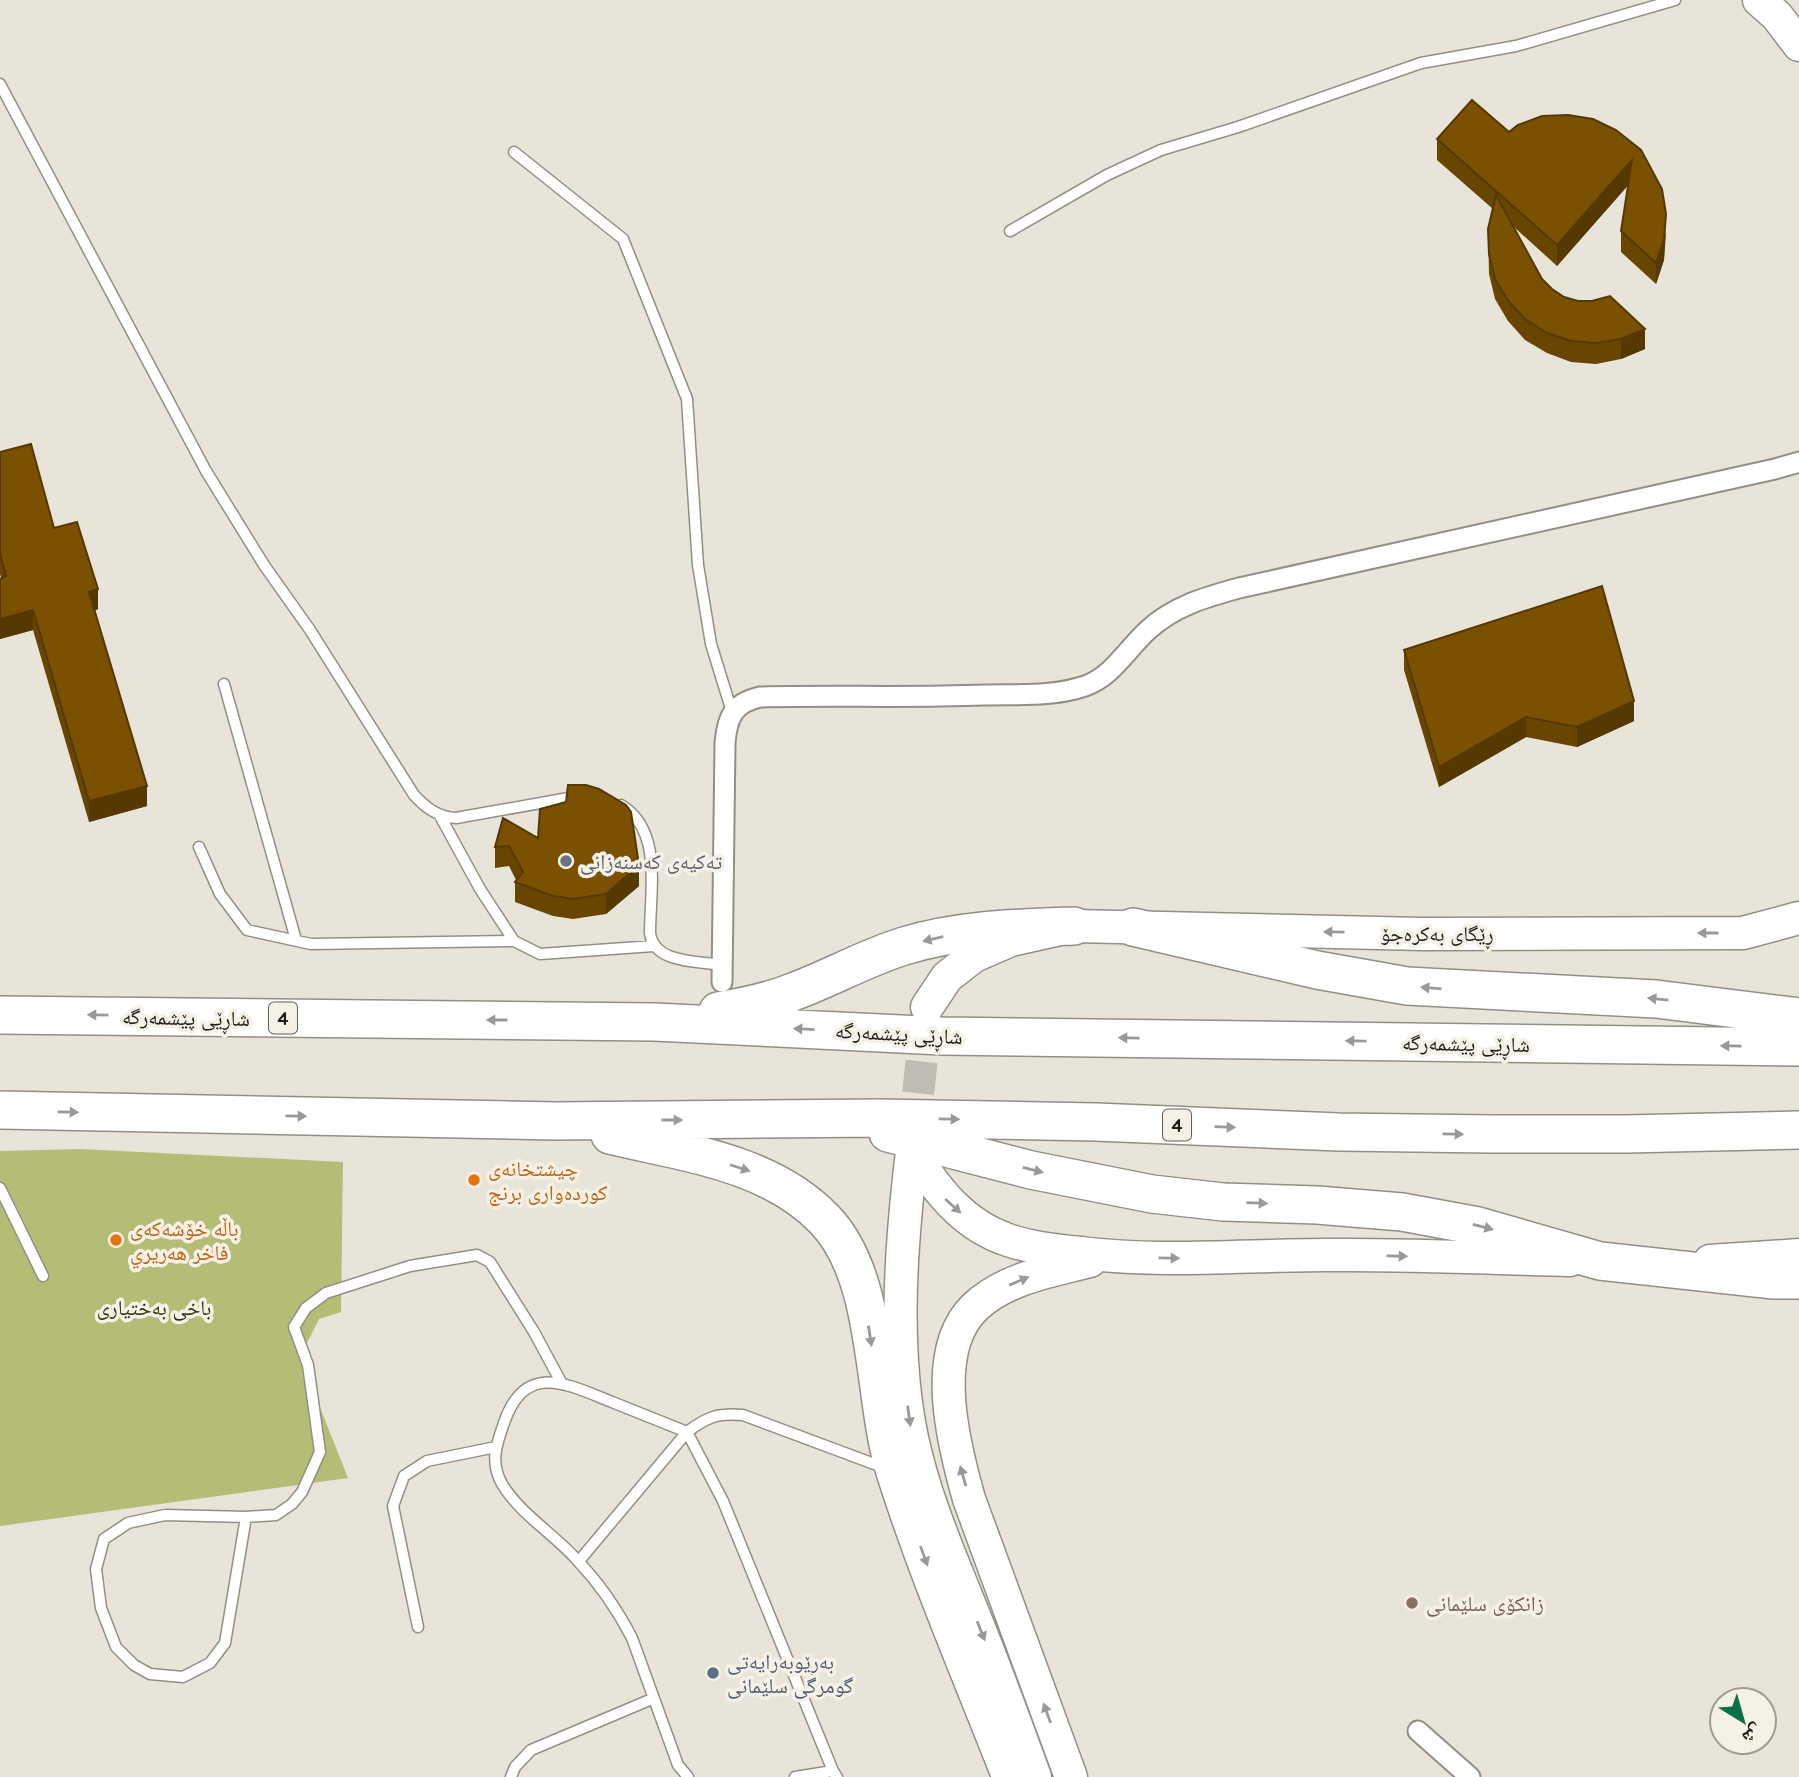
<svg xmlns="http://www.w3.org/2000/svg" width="1799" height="1777" font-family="Quicksand,'Noto Naskh Arabic',sans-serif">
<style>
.green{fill:#b5bc75}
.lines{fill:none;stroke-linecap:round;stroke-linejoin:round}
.primary-tunnel{stroke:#c0bcb3;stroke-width:32;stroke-dasharray:32 16;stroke-linecap:butt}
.lane-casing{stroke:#928f85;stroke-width:13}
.street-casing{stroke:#928f85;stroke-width:23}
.primary-casing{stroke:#928f85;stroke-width:35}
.highway-casing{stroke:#928f85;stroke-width:40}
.lane{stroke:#fff;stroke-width:10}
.street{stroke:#fff;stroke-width:19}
.primary{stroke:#fff;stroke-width:32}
.highway{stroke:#fff;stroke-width:37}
.wall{fill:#694600}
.shaded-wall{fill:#553900}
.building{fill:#7a5100;stroke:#553900;stroke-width:2}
.oneway{fill:#9a9998}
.worship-dot{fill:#6b7280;stroke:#f5f1e6;stroke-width:2.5}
.food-dot{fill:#e8710a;stroke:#f5f1e6;stroke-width:2.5}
.education-dot{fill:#8d6e63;stroke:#f5f1e6;stroke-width:2.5}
.service-dot{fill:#5c6f8a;stroke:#f5f1e6;stroke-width:2.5}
.labels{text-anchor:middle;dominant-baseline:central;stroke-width:7;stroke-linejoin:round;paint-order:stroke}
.shield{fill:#f5f1e6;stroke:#5e5d56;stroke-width:2}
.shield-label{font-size:19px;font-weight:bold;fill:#1e1d19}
.worship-label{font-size:21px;fill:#5b616d;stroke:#f5f1e6;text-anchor:start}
.street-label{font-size:21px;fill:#1e1d19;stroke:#f5f1e6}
.food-label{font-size:21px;fill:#c56008;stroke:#f5f1e6;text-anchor:start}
.park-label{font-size:21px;fill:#303206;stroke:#f5f1e6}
.education-label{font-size:21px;fill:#785e54;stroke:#f5f1e6;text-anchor:start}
.service-label{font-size:21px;fill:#4e5e75;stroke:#f5f1e6;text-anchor:start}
</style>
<rect width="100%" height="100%" fill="#e8e4d9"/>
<!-- green -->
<path class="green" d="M80,1149L343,1162L341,1312L319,1319L300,1357L348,1478L0,1526V1151Z"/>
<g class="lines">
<!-- primary-tunnel -->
<path class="primary-tunnel" d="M913,1141L927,1011"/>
<!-- lane casing -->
<g class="lane-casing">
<path id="lane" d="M0,84L206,471L264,565L310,630L414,795C426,808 438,817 456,818L580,796
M514,152L623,239L687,399L698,565L711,644L732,712
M1010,231L1107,175L1161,150L1238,127L1421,63L1516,46L1675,0
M224,684L296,940
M621,805C663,830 650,891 650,933C654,964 698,961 723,965
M439,814L480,889L514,941L540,954L654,946
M199,847L220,894L247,930L311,944L514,941
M0,1188L43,1276
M246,1517L225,1643L210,1663L183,1677L150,1674L134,1665L116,1647L101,1608L96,1569L104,1539L128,1523L165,1515L246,1517L276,1515L292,1504L302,1492L320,1452L308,1365L294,1327L306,1308L326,1293L410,1266L477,1255L490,1262L534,1332L561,1382
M579,1561L687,1432C707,1417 717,1413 743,1415L885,1468
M418,1627L393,1506L404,1476L427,1461L496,1447
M511,1777L515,1767L531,1750L652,1699
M688,1777L678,1765L632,1638C618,1611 598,1582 577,1560C554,1534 520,1514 502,1484C490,1463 496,1445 504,1423C525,1361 567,1384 612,1402C637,1412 662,1422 687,1432L723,1501L833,1771L837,1777
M795,1777L833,1771"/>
</g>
<!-- street casing -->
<g class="street-casing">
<path id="street" d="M722,982L725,743C727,718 733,703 760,697C834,695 909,698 984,695C1017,694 1053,697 1085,686C1113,676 1127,649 1148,630C1174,606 1206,597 1239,588L1775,469L1799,462
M1418,1731L1470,1777"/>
</g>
<!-- primary casing -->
<g class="primary-casing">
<path id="primary" d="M1759,0L1777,16L1799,45
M927,1007L947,977L974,956L1011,940L1074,926L1422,934L1743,933L1799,918
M912,1152C937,1190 963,1225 1008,1240C1031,1248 1057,1251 1081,1253C1162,1263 1244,1255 1326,1255C1407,1254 1489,1258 1570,1260
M912,1152C901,1244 893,1347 912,1438C925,1499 950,1555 973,1613C995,1667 1015,1722 1035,1777
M1710,1261L1799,1255
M1071,1777L969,1499C954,1446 929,1351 975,1307C1006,1278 1051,1271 1090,1261"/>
</g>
<!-- highway casing -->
<g class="highway-casing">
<path id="highway" d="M1133,927L1317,970L1407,986L1656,999L1799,1017
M718,1011C742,1007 767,1002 790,993C829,979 865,958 904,946C959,929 1017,928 1074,926
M0,1015L654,1022L942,1036L1799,1047
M0,1110L555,1121L879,1118L1096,1122L1339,1132L1492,1134H1626L1799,1130
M888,1133L1031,1170L1152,1194L1223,1202L1317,1205L1402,1212L1478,1226L1600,1261L1774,1280H1799
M610,1135C684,1153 769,1162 824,1219C882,1278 871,1399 896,1475C929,1578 972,1677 1011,1777"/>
</g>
<!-- lane -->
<use href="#lane" class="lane"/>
<!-- street -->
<use href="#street" class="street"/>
<!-- primary -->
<use href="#primary" class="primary"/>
<!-- highway -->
<use href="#highway" class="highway"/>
</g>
<!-- wall -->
<path class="wall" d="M1593,119L1666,234L1664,260L1656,284L1621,252V231L1628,185L1557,266L1514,227L1542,279L1552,289L1645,349L1621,359L1596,364L1571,362L1547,353L1525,340L1508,321L1495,299L1489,274L1488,229L1493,209L1437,160V139L1509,132Z
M0,452L54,528L98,609L94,611L147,806L89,822L33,630L0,639V579L1,578L0,574Z
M1404,650L1634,721L1577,747L1526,737L1439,787L1404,670Z
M538,838L639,886L606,914L573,919L553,916L515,902V882L516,880L509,866L495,868V847Z"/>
<!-- shaded-wall -->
<path class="shaded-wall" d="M1632,160V181L1557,266V245Z
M1666,214L1664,260L1656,284V263Z
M1645,329V349L1621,359V339Z
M98,589V609L89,613V592Z
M33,610V630L0,639V619Z
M1634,701V721L1577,747V727Z
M1526,717V737L1439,787V767Z
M147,786V806L89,822V801Z
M639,865V886L606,914V894Z"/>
<!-- building -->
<path class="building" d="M1472,100L1509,132L1518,125L1542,116L1568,115L1593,119L1616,130L1641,150L1662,189L1666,214L1664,239L1656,263L1621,231L1632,160L1557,245L1437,139Z
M1496,195L1542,279L1552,289L1564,297L1578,301H1592L1610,296L1645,329L1621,339L1596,343L1571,341L1547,333L1525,319L1508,301L1495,279L1489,254L1488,229Z
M31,444L54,528L77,522L98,589L89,592L147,786L89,801L33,610L0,619V579L6,576L0,554V452Z
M1602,586L1634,701L1577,727L1526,717L1439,767L1404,650Z
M568,785H586L599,789L626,805L631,812L639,865L606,894L573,899L553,896L515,882L523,872L509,846L495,847L503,818L538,838L540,809L566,802Z"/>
<!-- one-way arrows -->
<defs><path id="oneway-solid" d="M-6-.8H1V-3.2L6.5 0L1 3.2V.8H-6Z" transform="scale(1.75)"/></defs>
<g class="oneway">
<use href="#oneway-solid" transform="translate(1334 932) rotate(-179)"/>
<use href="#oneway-solid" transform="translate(1708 933) rotate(-180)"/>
<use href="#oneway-solid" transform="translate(933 939) rotate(167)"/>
<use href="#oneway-solid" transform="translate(1431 988) rotate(-175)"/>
<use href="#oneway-solid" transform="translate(1658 999) rotate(-174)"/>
<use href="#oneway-solid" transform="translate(98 1015) rotate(-179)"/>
<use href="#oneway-solid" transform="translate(497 1020) rotate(-180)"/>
<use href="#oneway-solid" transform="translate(804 1029) rotate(-177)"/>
<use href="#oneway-solid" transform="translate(1129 1038) rotate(-179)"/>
<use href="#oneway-solid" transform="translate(1356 1041) rotate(-179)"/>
<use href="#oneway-solid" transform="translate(1731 1046) rotate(-179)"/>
<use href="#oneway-solid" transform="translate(68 1112) rotate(1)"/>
<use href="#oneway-solid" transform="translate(296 1116) rotate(1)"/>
<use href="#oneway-solid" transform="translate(949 1119) rotate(1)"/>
<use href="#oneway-solid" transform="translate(672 1120)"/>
<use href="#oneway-solid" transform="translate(1225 1127) rotate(2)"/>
<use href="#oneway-solid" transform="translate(1453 1134) rotate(1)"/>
<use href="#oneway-solid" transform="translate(740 1168) rotate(18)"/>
<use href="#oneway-solid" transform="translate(1033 1170) rotate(14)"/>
<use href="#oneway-solid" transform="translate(1257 1203) rotate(2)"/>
<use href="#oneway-solid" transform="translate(953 1206) rotate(42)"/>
<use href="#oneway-solid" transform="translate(1483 1227) rotate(14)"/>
<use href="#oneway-solid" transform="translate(1397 1256) rotate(1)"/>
<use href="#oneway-solid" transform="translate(1169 1258) rotate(1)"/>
<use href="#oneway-solid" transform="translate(1019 1281) rotate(-23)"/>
<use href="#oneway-solid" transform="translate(870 1336) rotate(81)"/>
<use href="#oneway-solid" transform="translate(909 1416) rotate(82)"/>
<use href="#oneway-solid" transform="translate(963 1476) rotate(-106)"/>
<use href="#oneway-solid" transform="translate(924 1556) rotate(70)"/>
<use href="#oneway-solid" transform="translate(981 1631) rotate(68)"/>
<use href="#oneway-solid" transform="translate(1047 1713) rotate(-110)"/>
</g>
<!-- markers -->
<circle class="worship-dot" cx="566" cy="861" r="7"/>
<g class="food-dot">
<circle cx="474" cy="1180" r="7"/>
<circle cx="116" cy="1240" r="7"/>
</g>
<circle class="education-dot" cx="1412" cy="1603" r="7"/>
<circle class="service-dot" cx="713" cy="1673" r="7"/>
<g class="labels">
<!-- shield labels -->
<g class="shield">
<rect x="269" y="1002.5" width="28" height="31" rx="5"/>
<rect x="1163" y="1109.5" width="28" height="31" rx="5"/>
</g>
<g class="shield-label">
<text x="283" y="1018">4</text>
<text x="1177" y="1125">4</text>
</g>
<!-- worship labels -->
<g class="worship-label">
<text x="580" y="861">تەکیەی کەسنەزانی</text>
</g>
<!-- street labels -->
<g class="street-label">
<text x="1437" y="933">ڕێگای بەکرەجۆ</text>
<text transform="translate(186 1017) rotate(1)">شاڕێی پێشمەرگە</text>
<text transform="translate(899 1033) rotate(3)">شاڕێی پێشمەرگە</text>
<text transform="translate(1466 1043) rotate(1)">شاڕێی پێشمەرگە</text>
</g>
<!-- food labels -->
<g class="food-label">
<text x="488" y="1168">چيشتخانەی<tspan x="488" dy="24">کوردەواری برنج</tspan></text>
<text x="130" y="1228">باڵە خۆشەکەی<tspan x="130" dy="24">فاخر هەريري</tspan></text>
</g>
<!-- park labels -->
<g class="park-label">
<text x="154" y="1307">باخی بەختیاری</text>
</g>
<!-- education labels -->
<g class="education-label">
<text x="1426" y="1603">زانکۆی سلێمانی</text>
</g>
<!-- service labels -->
<g class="service-label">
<text x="727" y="1661">بەڕێوبەرایەتی<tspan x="727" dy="24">گومرگی سلێمانی</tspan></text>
</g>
</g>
<!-- north arrow -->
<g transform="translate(1743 1721) rotate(143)"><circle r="33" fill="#f5f1e6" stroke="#9f9c94" stroke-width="2"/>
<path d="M0-5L12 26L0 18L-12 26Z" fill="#0b7046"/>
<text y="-10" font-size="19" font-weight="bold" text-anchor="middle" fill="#1e1d19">ش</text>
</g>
</svg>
